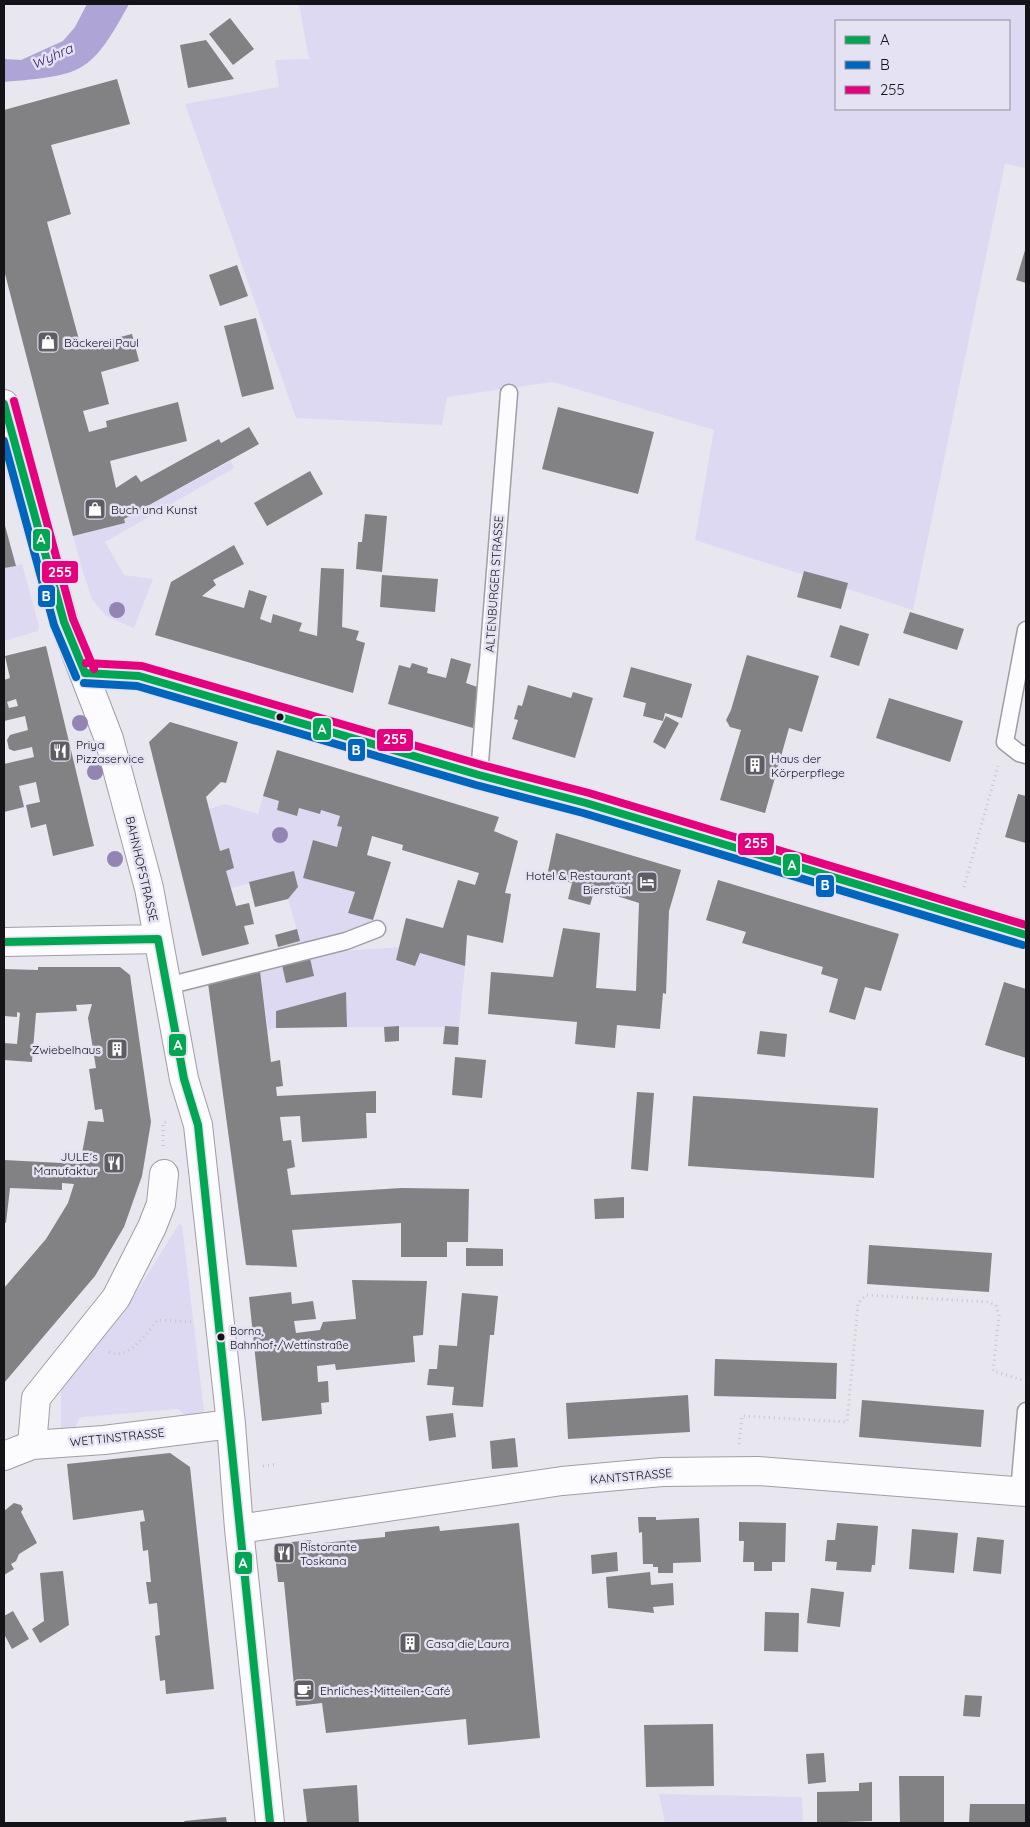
<svg xmlns="http://www.w3.org/2000/svg" width="1030" height="1827" font-family="Quicksand,sans-serif">
<style>
.green{fill:#ded9f2;fill-rule:evenodd}
.water{fill:#afa4d6}
.building{fill:#828183;fill-rule:evenodd}
.lines{fill:none;stroke-linecap:round;stroke-linejoin:round}
.service-casing{stroke:#a09ea5;stroke-width:19}
.minor-casing{stroke:#a09ea5;stroke-width:30}
.path{stroke:#c6c6c9;stroke-width:3;stroke-dasharray:1 4;stroke-linecap:butt}
.service{stroke:#fcfbfd;stroke-width:16}
.minor{stroke:#fcfbfd;stroke-width:28}
.bus-1-casing{stroke:#e5e2f3;stroke-width:11}
.bus-2-casing{stroke:#e5e2f3;stroke-width:11}
.bus-3-casing{stroke:#e5e2f3;stroke-width:11}
.bus-1{stroke:#00a651;stroke-width:8}
.bus-2{stroke:#0065bd;stroke-width:8}
.bus-3{stroke:#e5007d;stroke-width:8}
.tree{fill:#9384b4}
.bus-dot{fill:#141318;stroke:#e5e2f3;stroke-width:2}
.labels{text-anchor:middle;dominant-baseline:central;stroke-width:5;stroke-linejoin:round;paint-order:stroke}
.bus-label{font-size:11px;fill:#141318;stroke:#e5e2f3;text-anchor:start}
.poi-label{font-size:12px;fill:#141318;stroke:#e5e2f3;text-anchor:start}
.street-label{font-size:12px;fill:#141318;stroke:#e5e2f3}
.water-label{font-size:14px;font-style:italic;fill:#371a69;stroke:#e5e2f3}
.line-badge{stroke:#e5e2f3;stroke-width:2}
.badge-label{font-size:14px;text-anchor:middle;font-weight:bold;fill:#fff}
</style>
<rect width="100%" height="100%" fill="#e8e6ef"/>
<!-- green -->
<path class="green" d="M299,4H1026V168L1005,164L913,610L695,540L714,430L553,382L447,397L442,425L296,418L185,104L279,87L275,60L309,59ZM836,21H1009V109H836Z
M231,461L234,468L105,542L124,575L153,579L134,628L106,616L99,608L92,599L84,575L73,536L125,523L124,519Z
M22,564L39,626L38,631L4,641V568Z
M263,796L279,801L277,810L297,816L299,808L319,814L321,810L340,816L337,825L342,827L337,847L313,840L303,878L355,892L348,913L373,920L349,934L278,951V947L300,941L288,899L298,887L294,872L231,888L226,871L234,868L229,849L220,851L209,809L225,804L258,814Z
M401,947L396,960L415,966L420,953L465,966L459,1027H347L346,992L276,1011V1028L268,1030L260,971L282,965L286,983L314,976L310,958L342,951Z
M179,1224L182,1225L204,1411L188,1418L178,1409L83,1417L80,1418L73,1430L61,1431V1383L126,1309Z
M659,1794L802,1797L803,1823H665Z"/>
<!-- water -->
<path class="water" d="M87,4H129C90,75 83,75 4,82V59L21,60L63,41L75,27Z"/>
<!-- building -->
<path class="building" d="M230,18L254,49L233,65L209,34Z
M206,40L234,79L188,88L180,45Z
M117,79L130,124L51,145L71,214L47,222L81,347L132,334L139,361L101,372L109,404L83,411L89,432L107,427L106,421L178,402L187,441L110,461L116,488L136,475L141,482L219,439L221,443L249,427L259,444L124,519L125,523L73,536L4,270V110Z
M1026,247V283L1016,280Z
M237,265L248,296L220,306L209,275Z
M256,318L274,389L242,397L224,326Z
M558,407L654,432L638,494L542,469Z
M310,471L323,494L267,526L254,503Z
M365,514L387,516L382,572L356,569L358,542H362Z
M4,522L16,566L4,568Z
M234,545L244,564L213,580L216,585L202,596L244,608L249,590L267,596L260,619L271,623L273,614L302,623L299,631L317,636L321,568L344,569L342,627L359,631L356,640L365,643L353,693L155,635L171,582Z
M804,571L848,583L841,609L797,597Z
M382,575L438,579L435,612L380,607Z
M910,612L964,629L957,650L903,633Z
M840,625L869,634L859,666L830,657Z
M46,646L94,846L53,856L46,824L31,828L26,805L40,802L36,782L19,786L24,807L4,812V764L34,757L32,747L14,751L9,749L7,740L10,735L28,730L25,716L4,721V680L10,678L5,656ZM16,699L18,706L9,708L7,702Z
M747,655L819,676L802,732L789,728L765,813L720,800L741,730L730,727L726,720L731,710Z
M451,658L471,664L466,683L480,688L473,728L388,704L399,665L410,668L412,663L428,668L427,673L446,678Z
M631,667L692,684L682,718L665,713L663,721L643,716L646,703L623,697Z
M528,685L571,698L573,692L593,698L575,758L512,739L518,720L514,719L518,705L522,706Z
M889,698L963,721L950,762L876,738Z
M666,716L679,723L665,749L653,742Z
M170,722L238,742L226,783L221,782L206,797L220,851L229,848L234,868L226,871L236,906L249,903L254,924L244,926L249,944L202,956L149,742Z
M277,750L499,817L494,831L518,841L505,893L511,894L503,943L467,935L465,966L420,953L415,966L396,960L406,918L443,928L458,880L475,885L479,873L402,850L403,845L372,836L367,855L391,862L373,920L348,913L355,892L303,878L313,840L337,847L342,827L337,826L340,816L321,810L320,814L299,808L297,816L277,810L279,801L263,796Z
M1018,794L1026,796V843L1005,837Z
M556,833L681,870L669,911L666,994L663,993L660,1029L617,1025L615,1048L575,1044L577,1022L488,1014L491,972L553,977L563,928L600,933L596,988L636,991L639,903L595,889L590,905L568,899L572,883L547,876Z
M294,871L298,887L288,899L255,907L249,882Z
M718,880L899,934L881,991L865,987L855,1020L829,1012L838,979L821,974L823,967L742,943L746,932L706,920Z
M297,929L300,941L278,947L275,935Z
M310,958L314,976L286,983L282,965Z
M38,967H120L130,975L151,1122L142,1176L124,1227L95,1276L4,1383V1288L46,1239L68,1203L74,1184L62,1183V1190L10,1188L6,1223L4,1222V1160L80,1164L88,1121L104,1122L102,1109L95,1110L89,1069L96,1068L88,1018L92,1004L76,1005L77,1011L36,1013L32,1062L4,1060V1043L17,1044L20,1013L17,1012V1017L4,1016V969L38,970Z
M260,971L271,1062L280,1060L283,1086L276,1087L277,1096L376,1091V1113H366L367,1138L302,1142L300,1116L280,1117L283,1141L291,1140L295,1167L287,1169L291,1195L401,1188L469,1189L468,1242H447V1257H401V1223L292,1230L297,1267L246,1265L208,983Z
M1004,982L1026,989V1058L985,1045Z
M346,992L347,1027L276,1028V1011Z
M399,1026V1041L385,1042L384,1027Z
M445,1026L459,1027L458,1045L443,1044Z
M760,1031L787,1034L785,1057L757,1054Z
M455,1057L486,1060L482,1098L452,1095Z
M637,1092L654,1093L648,1171L631,1169Z
M693,1096L878,1108L874,1178L688,1166Z
M624,1197V1218L595,1219L594,1199Z
M869,1245L992,1253L989,1292L867,1284Z
M466,1248L503,1249V1266H466Z
M352,1280L427,1281L423,1335L413,1336L415,1362L336,1370L335,1364L317,1366L318,1382L328,1381L329,1402L321,1403L322,1414L262,1421L249,1297L291,1292L292,1304L313,1301L316,1319L294,1321L296,1333L320,1330L323,1322L356,1319Z
M462,1293L498,1296L494,1335H490L483,1407L452,1405L454,1387L427,1385L429,1369H437L439,1345L457,1346Z
M715,1359L837,1363L836,1399L714,1396Z
M688,1395L690,1432L568,1439L566,1403Z
M862,1400L984,1410L981,1447L859,1437Z
M453,1413L456,1437L429,1441L426,1416Z
M515,1438L518,1467L492,1469L490,1441Z
M170,1453L190,1467L214,1689L166,1694L165,1680L160,1681L155,1636L160,1635L157,1603L149,1604L146,1582H151L148,1550L143,1551L140,1522L145,1521L143,1510L73,1520L67,1464Z
M14,1503L21,1505L23,1509L21,1512L37,1543L19,1554L16,1561L11,1564L14,1569L4,1575V1511Z
M638,1517H656V1520L699,1518L701,1562L673,1563V1573H658V1567H653V1564H643L642,1532L639,1533Z
M739,1522L786,1523L785,1562H772V1571H754V1562H743L744,1541H739Z
M519,1523L540,1738L468,1745L466,1719L326,1733L322,1703L296,1706L284,1582H278L276,1564L292,1542L311,1540L312,1544L385,1537V1532L439,1526L440,1531Z
M837,1523L878,1526L875,1565H872L871,1572L836,1570L837,1562L825,1561L827,1540H835Z
M912,1529L958,1533L954,1573L909,1569Z
M977,1537L1004,1540L1001,1574L973,1571Z
M617,1552L618,1571L592,1574L591,1555Z
M63,1571L69,1625L40,1643L32,1629L44,1621L40,1573Z
M650,1572L651,1585L673,1583L674,1605L653,1607L654,1613L608,1608L606,1577Z
M811,1588L844,1592L840,1627L807,1623Z
M13,1611L29,1639L12,1649L4,1634V1616Z
M765,1612L799,1613L798,1652L764,1651Z
M965,1695L982,1696L980,1717L963,1716Z
M713,1724L714,1786L646,1787L644,1725Z
M824,1753L826,1782L808,1784L806,1754Z
M899,1776H944V1823H900Z
M872,1782V1821L817,1823V1792L859,1791V1783Z
M357,1785L359,1823H307L303,1789Z
M970,1804H1026V1823H969Z
M226,1817L227,1823H185L184,1821Z"/>
<g class="lines">
<!-- service casing -->
<g class="service-casing">
<path id="service" d="M1026,630L1005,742L1019,753L1026,755
M479,775L509,393
M167,986L346,941L377,929
M1019,1492L1026,1411"/>
</g>
<!-- minor casing -->
<g class="minor-casing">
<path id="minor" d="M4,404L64,622L109,739L149,888L184,1079L198,1125L231,1424L239,1529L270,1823
M85,673L139,676L479,775L586,803L1026,935
M4,942L158,939
M32,1445L36,1398L116,1298L152,1227L161,1204L164,1174
M4,1456L32,1445L104,1440L231,1424
M239,1529L562,1481L662,1472L758,1471L1026,1492"/>
</g>
<!-- path -->
<path class="path" d="M964,887L998,766
M163,1146V1123L168,1121
M109,1352C129,1361 145,1334 158,1320L193,1322
M739,1444L742,1416L847,1422L858,1303L866,1295L990,1302L996,1306L999,1315L993,1371L1026,1381
M263,1466L278,1464"/>
<!-- service -->
<use href="#service" class="service"/>
<!-- minor -->
<use href="#minor" class="minor"/>
<!-- bus-1 casing -->
<g class="bus-1-casing">
<path id="bus-1" d="M4,404L64,622L85,673
M85,673L139,676L479,775L586,803L1026,935
M4,942L158,939L184,1079L198,1125C224,1358 245,1590 270,1823"/>
</g>
<!-- bus-2 casing -->
<g class="bus-2-casing">
<path id="bus-2" d="M4,441L54,625L76,677
M84,683L137,686L476,785L583,813L1023,945"/>
</g>
<!-- bus-3 casing -->
<g class="bus-3-casing">
<path id="bus-3" d="M14,401L73,619L94,669
M86,663L142,666L482,765L589,793L1026,925"/>
</g>
<!-- bus-1 -->
<use href="#bus-1" class="bus-1"/>
<!-- bus-2 -->
<use href="#bus-2" class="bus-2"/>
<!-- bus-3 -->
<use href="#bus-3" class="bus-3"/>
</g>
<!-- trees -->
<g class="tree">
<circle cx="117" cy="610" r="8"/>
<circle cx="80" cy="723" r="8"/>
<circle cx="95" cy="772" r="8"/>
<circle cx="280" cy="835" r="8"/>
<circle cx="115" cy="859" r="8"/>
</g>
<!-- icons -->
<defs>
<g id="shop-square" transform="scale(1.125)"><rect x="-9" y="-9" width="18" height="18" rx="4" fill="#5e5d63" stroke="#e5e2f3"/><path d="M-5-2.5h2.3a2.7 3.5 0 0 1 5.4 0H5L5.5 6h-11ZM-1.5-2.5h3a1.5 2.3 0 0 0-3 0Z" fill="#fff"/></g>
<g id="restaurant-square" transform="scale(1.125)"><rect x="-9" y="-9" width="18" height="18" rx="4" fill="#5e5d63" stroke="#e5e2f3"/><path d="M-5-6h1v4h1v-4h1v4h1v-4h1v5L-1.5 .5V6h-2V.5L-5-1ZM5-6V6H3V1.5H1.5Q1.5-4 5-6Z" fill="#fff"/></g>
<g id="building-square" transform="scale(1.125)"><rect x="-9" y="-9" width="18" height="18" rx="4" fill="#5e5d63" stroke="#e5e2f3"/><path d="M-4-6H4V6H1V3H-1V6H-4ZM-2.5-4.3h1.7v1.8h-1.7ZM.8-4.3h1.7v1.8H.8ZM-2.5-1h1.7V.8h-1.7ZM.8-1h1.7V.8H.8Z" fill="#fff"/></g>
<g id="hotel-square" transform="scale(1.125)"><rect x="-9" y="-9" width="18" height="18" rx="4" fill="#5e5d63" stroke="#e5e2f3"/><path d="M-6-4.5h1.5V1H6V5H4.5V3h-9V5H-6ZM-4 0a1.8 1.8 0 1 1 3.6 0ZM.5 0V-2.5h3Q6-2.5 6 0Z" fill="#fff"/></g>
<g id="cafe-square" transform="scale(1.125)"><rect x="-9" y="-9" width="18" height="18" rx="4" fill="#5e5d63" stroke="#e5e2f3"/><path d="M-5.5-4.5H6V0H3Q3 3.5 0 3.5H-2.5Q-5.5 3.5-5.5 0ZM3-3.2v2h1.7v-2ZM-6 4.5H4V6H-6Z" fill="#fff"/></g>
</defs>
<g fill-rule="evenodd">
<use href="#shop-square" x="48" y="342"/>
<use href="#shop-square" x="95" y="509"/>
<use href="#restaurant-square" x="60" y="751"/>
<use href="#building-square" x="755" y="765"/>
<use href="#hotel-square" x="647" y="882"/>
<use href="#building-square" x="117" y="1049"/>
<use href="#restaurant-square" x="114" y="1163"/>
<use href="#restaurant-square" x="284" y="1553"/>
<use href="#building-square" x="410" y="1643"/>
<use href="#cafe-square" x="304" y="1690"/>
</g>
<!-- markers -->
<g class="bus-dot">
<circle cx="280" cy="717" r="4.5"/>
<circle cx="221" cy="1337" r="4.5"/>
</g>
<g class="labels">
<!-- bus labels -->
<g class="bus-label">
<text x="230" y="1331">Borna,<tspan x="230" dy="14">Bahnhof-/Wettinstraße</tspan></text>
</g>
<!-- poi labels -->
<g class="poi-label">
<text x="64" y="342">Bäckerei Paul</text>
<text x="111" y="509">Buch und Kunst</text>
<text x="76" y="744">Priya<tspan x="76" dy="14">Pizzaservice</tspan></text>
<text x="771" y="758">Haus der<tspan x="771" dy="14">Körperpflege</tspan></text>
<text x="631" y="875" text-anchor="end">Hotel &amp; Restaurant<tspan x="631" dy="14">Bierstübl</tspan></text>
<text x="101" y="1049" text-anchor="end">Zwiebelhaus</text>
<text x="98" y="1156" text-anchor="end">JULE´s<tspan x="98" dy="14">Manufaktur</tspan></text>
<text x="300" y="1546">Ristorante<tspan x="300" dy="14">Toskana</tspan></text>
<text x="426" y="1643">Casa die Laura</text>
<text x="320" y="1690">Ehrliches-Mitteilen-Café</text>
</g>
<!-- street labels -->
<g class="street-label">
<text transform="translate(494 584) rotate(-86)">ALTENBURGER STRASSE</text>
<text transform="translate(142 869) rotate(77)">BAHNHOFSTRASSE</text>
<text transform="translate(117 1437) rotate(-6)">WETTINSTRASSE</text>
<text transform="translate(631 1476) rotate(-5)">KANTSTRASSE</text>
</g>
<!-- water labels -->
<g class="water-label">
<text transform="translate(52 56) rotate(-24)">Wyhra</text>
</g>
</g>
<g class="line-badge">
<rect x="32" y="528" width="19" height="24" rx="5" fill="#00a651"/>
<rect x="41" y="560" width="38" height="24" rx="5" fill="#e5007d"/>
<rect x="37" y="584" width="19" height="24" rx="5" fill="#0065bd"/>
<rect x="312" y="717" width="20" height="24" rx="5" fill="#00a651"/>
<rect x="376" y="728" width="38" height="24" rx="5" fill="#e5007d"/>
<rect x="347" y="738" width="19" height="24" rx="5" fill="#0065bd"/>
<rect x="737" y="832" width="38" height="24" rx="5" fill="#e5007d"/>
<rect x="782" y="853" width="19" height="24" rx="5" fill="#00a651"/>
<rect x="815" y="874" width="20" height="24" rx="5" fill="#0065bd"/>
<rect x="168" y="1033" width="19" height="24" rx="5" fill="#00a651"/>
<rect x="234" y="1551" width="19" height="24" rx="5" fill="#00a651"/>
</g>
<g class="badge-label">
<text x="41" y="544">A</text>
<text x="60" y="577">255</text>
<text x="46" y="601">B</text>
<text x="322" y="734">A</text>
<text x="395" y="744">255</text>
<text x="356" y="755">B</text>
<text x="756" y="848">255</text>
<text x="792" y="870">A</text>
<text x="825" y="890">B</text>
<text x="178" y="1050">A</text>
<text x="243" y="1568">A</text>
</g>
<!-- border -->
<rect width="1030" height="1827" fill="none" stroke="#141318" stroke-width="10"/>
<!-- legend -->
<rect x="835" y="20" width="175" height="90" fill="#e5e2f3" stroke="#918f9b"/>
<rect x="845" y="36" width="25" height="8" fill="#00a651" stroke="#918f9b"/>
<text x="880" y="45" font-size="15" fill="#141318">A</text>
<rect x="845" y="61" width="25" height="8" fill="#0065bd" stroke="#918f9b"/>
<text x="880" y="70" font-size="15" fill="#141318">B</text>
<rect x="845" y="86" width="25" height="8" fill="#e5007d" stroke="#918f9b"/>
<text x="880" y="95" font-size="15" fill="#141318">255</text>
</svg>
